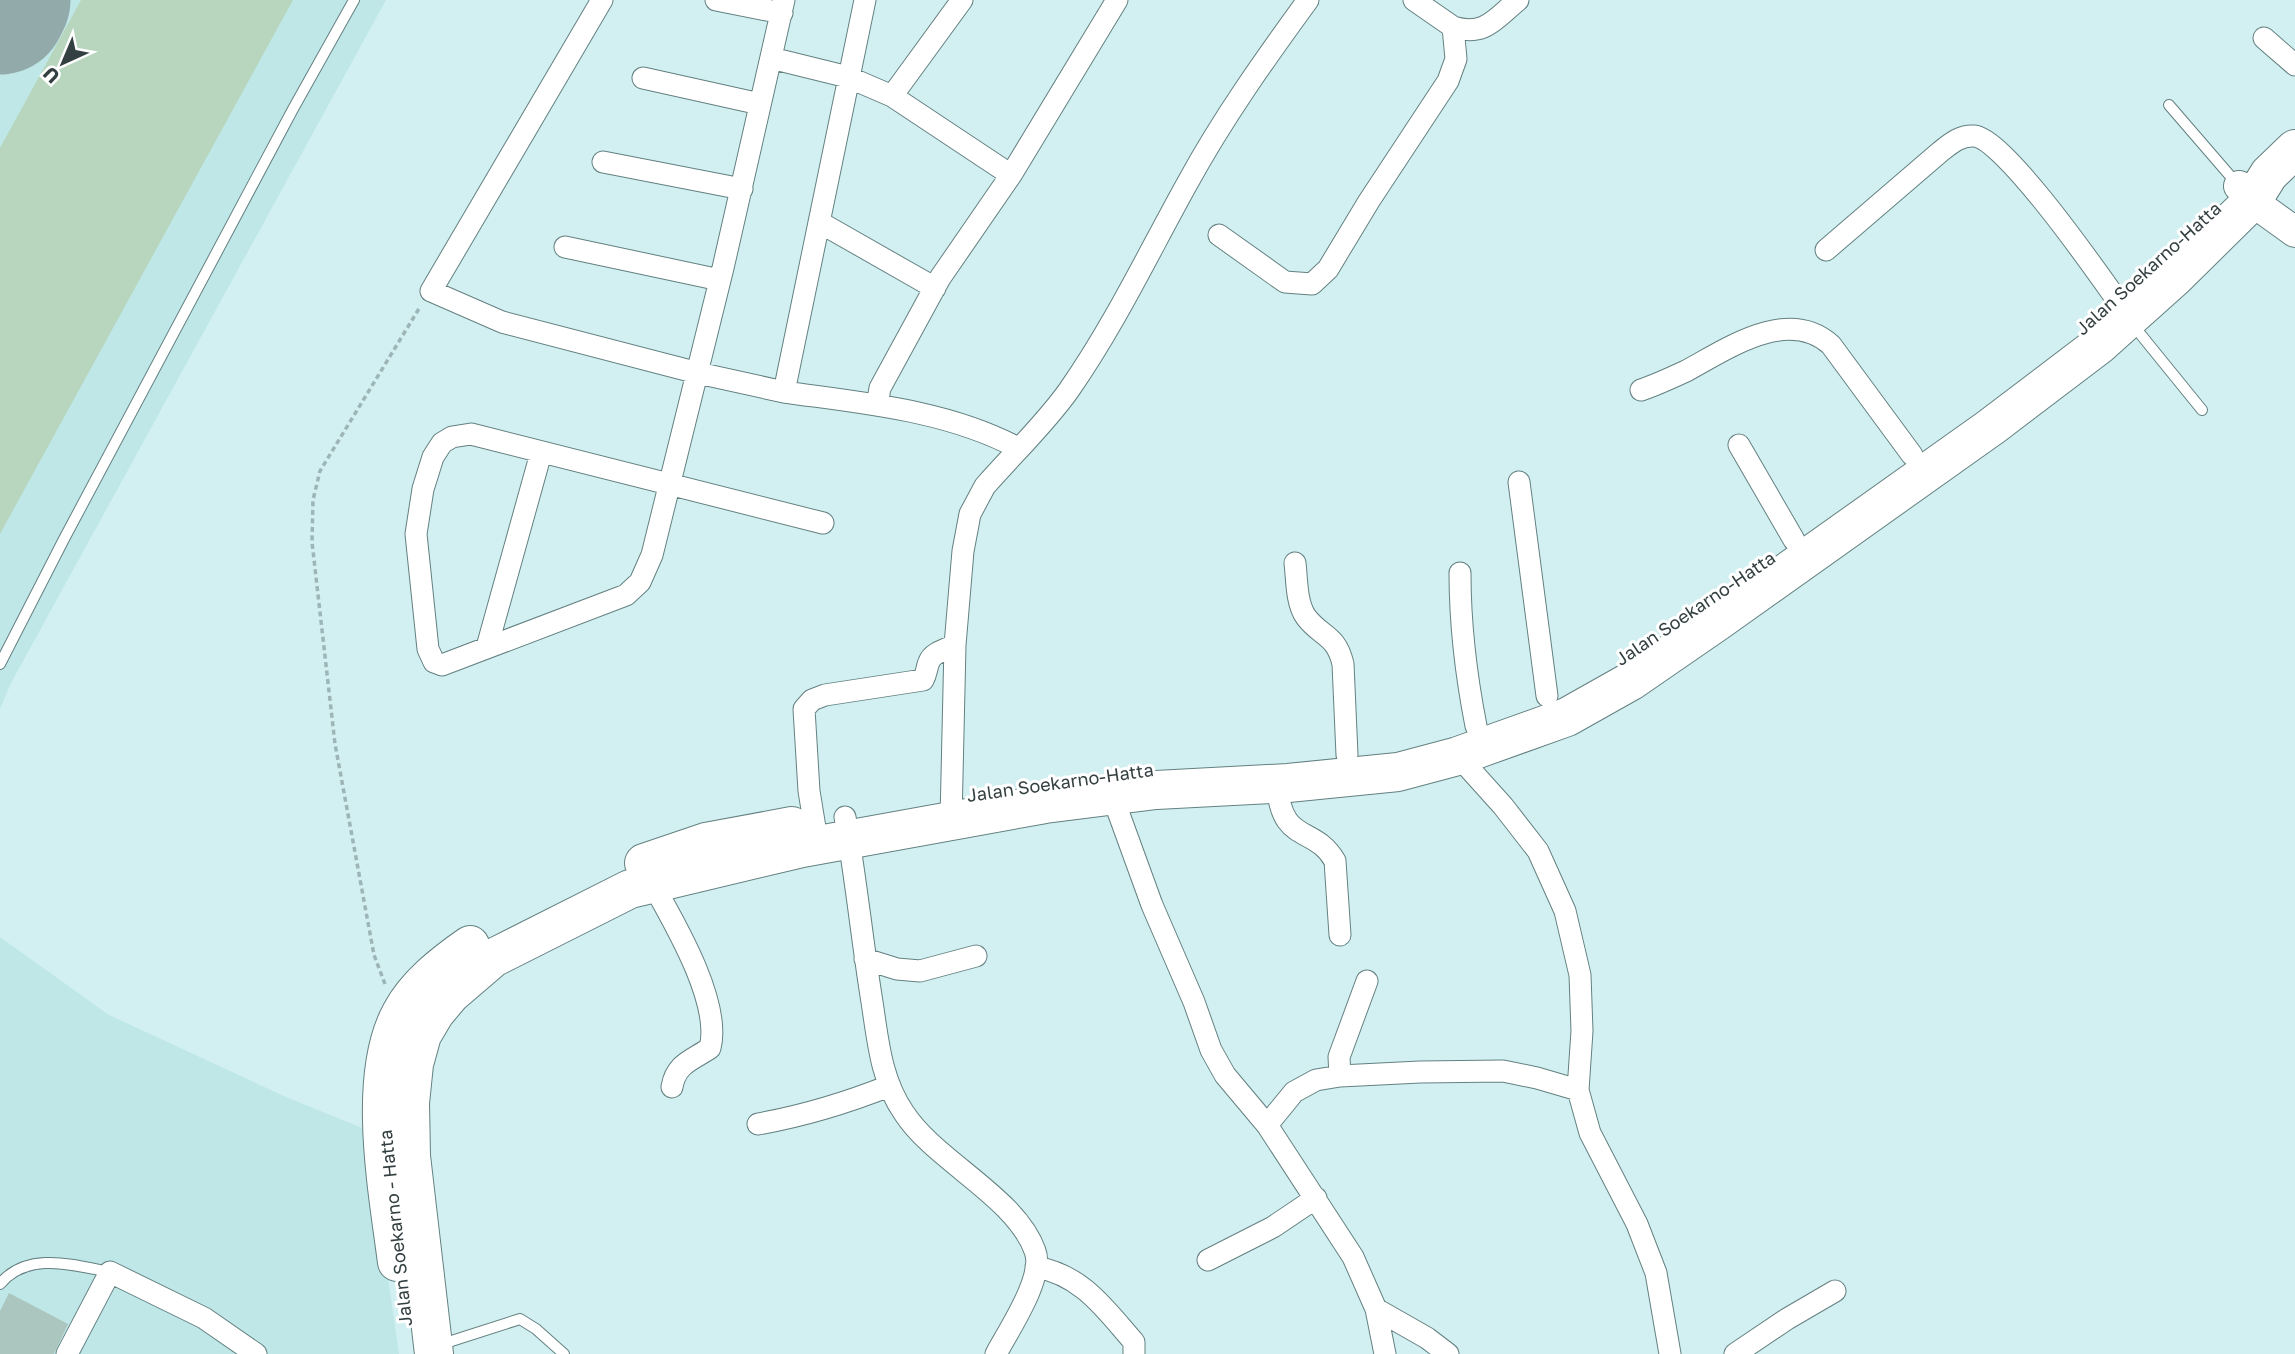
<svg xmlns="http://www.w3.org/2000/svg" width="2295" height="1354" font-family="'Golos Text',sans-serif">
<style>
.built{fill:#bfe7e8}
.green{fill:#b7d6bd}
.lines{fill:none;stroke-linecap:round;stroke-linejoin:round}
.runway{stroke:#93aaaa;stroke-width:133}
.building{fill:#abc6be}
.lane-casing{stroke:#648081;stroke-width:12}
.street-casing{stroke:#648081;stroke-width:23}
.secondary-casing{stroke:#648081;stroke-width:32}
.highway-casing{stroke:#648081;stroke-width:40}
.path{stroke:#9db5b6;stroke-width:3.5;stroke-dasharray:5 3.5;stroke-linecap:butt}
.lane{stroke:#fff;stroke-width:10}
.street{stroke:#fff;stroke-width:21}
.secondary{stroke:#fff;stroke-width:30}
.highway{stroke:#fff;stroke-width:38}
.labels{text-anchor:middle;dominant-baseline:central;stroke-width:6;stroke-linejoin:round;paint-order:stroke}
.street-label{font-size:18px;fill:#333f40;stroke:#fff}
</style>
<rect width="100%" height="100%" fill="#d2f0f1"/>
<!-- built -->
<path class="built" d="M0,0H386L11,683L0,709Z
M0,937L109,1015L286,1097L367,1130L399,1354H0Z"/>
<!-- green -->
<path class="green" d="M81,0H293L0,534V148Z"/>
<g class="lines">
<!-- runway -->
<path class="runway" d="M0,8L4,0"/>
</g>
<!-- building -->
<path class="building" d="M9,1293L68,1324L54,1354H0V1311Z"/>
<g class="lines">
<!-- lane casing -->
<g class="lane-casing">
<path id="lane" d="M2169,105L2238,185
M2133,325L2202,410
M0,664L64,539L293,109L354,0
M0,1284C27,1251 73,1265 110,1272
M439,1345L520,1319L536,1329L564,1354"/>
</g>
<!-- street casing -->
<g class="street-casing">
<path id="street" d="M602,0L431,291L502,322L698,373L784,392
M716,0L782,13
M784,0L723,268L652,555L640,582L626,595L442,665L434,662L428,649L416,534L423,489L433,457L442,443L452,437L471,434L823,523
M865,0L784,392C862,403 947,410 1018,448
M1453,27C1485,37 1496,18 1518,0
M2264,38L2295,65
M771,58L848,77L892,96L1011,175
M643,78L760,104
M892,96L962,0
M603,162L742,189
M819,222L935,288
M1219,235L1285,282L1312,284L1328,269L1369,201L1448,81L1456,59L1453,27L1414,0
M565,247L720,280
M1826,250L1940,152C1950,144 1960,135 1974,136C2004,138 2097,272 2117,300
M1641,390C1656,385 1671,378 1686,371C1727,349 1788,306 1831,345L1912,455
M877,405L880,388L940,278L1011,175L1117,0
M1739,445L1794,540
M1519,482L1547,696
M1295,563C1297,579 1296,603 1306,617C1321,637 1336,634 1343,664L1347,755
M1460,573C1460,625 1466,675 1476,726
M487,647L541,453
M1458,756L1503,806L1538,851L1565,911L1580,975L1582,1031L1578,1090L1590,1133L1637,1224L1656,1273L1670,1354
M1277,783C1281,846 1314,824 1335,861L1340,935
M1112,795L1152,905L1194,1002L1211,1050L1225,1075L1267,1125L1353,1257L1376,1309L1385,1354
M845,817C856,878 862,940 872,1002C878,1041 881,1080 904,1113C935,1161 1016,1197 1035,1251C1045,1277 1008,1331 996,1354
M951,820L955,645L963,551L970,514L985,486C1013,454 1045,424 1069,390C1115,324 1149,252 1188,182C1223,118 1265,59 1308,0
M818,846L809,791L804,709L812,700L825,695L923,680C927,673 926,669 929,662C932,653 946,649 955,645
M652,883C674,922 722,1003 710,1048C693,1060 676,1063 672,1087
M865,959L897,969L920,971L976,956
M1340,1076L1339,1057L1367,981
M758,1124C803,1116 846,1103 889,1086
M1267,1125L1294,1092L1316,1080L1340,1076L1420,1072L1503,1071L1537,1078L1578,1090
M1208,1260L1273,1227L1316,1198
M1036,1267C1082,1275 1105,1309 1134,1342V1354
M1376,1309L1427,1338L1448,1354
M67,1354L110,1272L204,1318L256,1354
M1735,1354L1787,1319L1835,1291"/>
</g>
<!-- secondary casing -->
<g class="secondary-casing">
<path id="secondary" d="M2239,186L2252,201L2295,232"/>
</g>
<!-- highway casing -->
<g class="highway-casing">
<path id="highway" d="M644,863L706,842L792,826
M397,1262C388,1192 366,1077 401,1013C416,985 444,963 470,945
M434,1354L411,1156L410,1103L414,1064L422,1035L435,1013L451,994L493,958L630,889L802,848L1045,804L1156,790L1288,783L1398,772L1458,756L1567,717L1631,681L1718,621L1991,427L2099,345L2176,276L2252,201L2269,174L2295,149"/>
</g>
<!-- path -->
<path class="path" d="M385,984L374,955L335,744L312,542L313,500L320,471L420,307"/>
<!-- lane -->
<use href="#lane" class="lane"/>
<!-- street -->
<use href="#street" class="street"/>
<!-- secondary -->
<use href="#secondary" class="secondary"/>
<!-- highway -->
<use href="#highway" class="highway"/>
</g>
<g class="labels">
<!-- street labels -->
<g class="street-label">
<text transform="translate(2148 268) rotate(-42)">Jalan Soekarno-Hatta</text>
<text transform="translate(1695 608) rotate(-34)">Jalan Soekarno-Hatta</text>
<text transform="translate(1060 782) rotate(-8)">Jalan Soekarno-Hatta</text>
<text transform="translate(395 1228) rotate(-96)">Jalan Soekarno - Hatta</text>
</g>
</g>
<!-- north arrow -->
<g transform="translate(63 63) rotate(224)" stroke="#ffffff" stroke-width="5" paint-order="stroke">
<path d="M0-5L12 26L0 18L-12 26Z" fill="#333f40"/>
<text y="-10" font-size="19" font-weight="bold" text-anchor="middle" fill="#333f40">U</text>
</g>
</svg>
